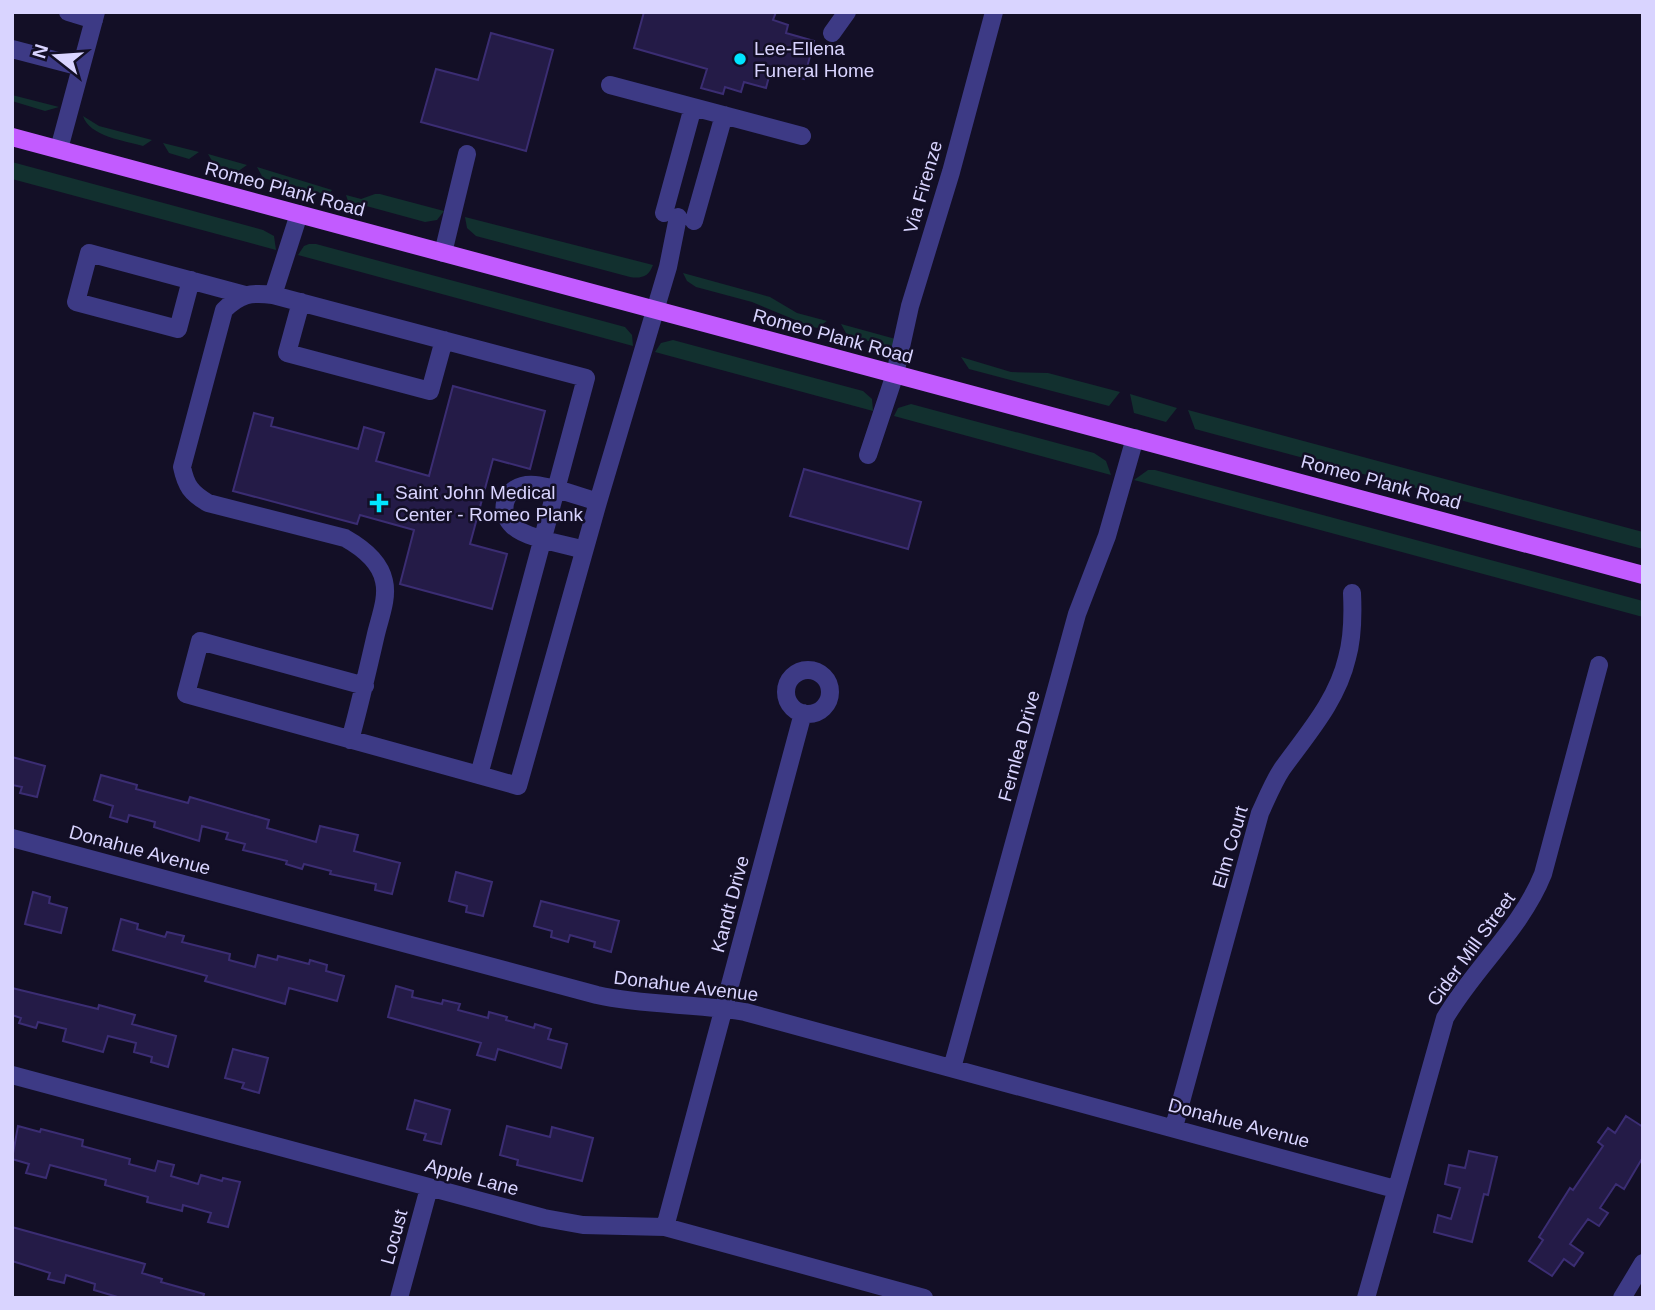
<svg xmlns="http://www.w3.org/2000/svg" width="1655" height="1310" font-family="Helvetica,sans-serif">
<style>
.green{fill:#12302f}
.building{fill:#241b47;stroke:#3b2d73;stroke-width:2}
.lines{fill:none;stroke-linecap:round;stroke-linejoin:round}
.minor{stroke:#3d3a85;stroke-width:18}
.major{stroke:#c25bff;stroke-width:18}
.poi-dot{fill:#00e5ff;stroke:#130f26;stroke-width:2.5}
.labels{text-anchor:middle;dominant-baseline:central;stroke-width:5;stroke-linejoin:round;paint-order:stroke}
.poi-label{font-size:19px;fill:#d9d4ff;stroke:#130f26;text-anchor:start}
.street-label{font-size:19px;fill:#d9d4ff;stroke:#130f26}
</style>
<rect width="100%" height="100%" fill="#130f26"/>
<!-- green -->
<path class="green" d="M12,95L59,107L45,111L12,101Z
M83,116L99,126L152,140L143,146C125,141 89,136 83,116Z
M163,143L199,152L189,159L169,153Z
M208,154L247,165L237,172L215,166Z
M12,162L263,230L274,236L276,250L12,179Z
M257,167L332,190L328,195L263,178Z
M375,194H380L444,211L437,220L425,222L348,201L346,195L361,199Z
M465,217L653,265C649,276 642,279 630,277L476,236L467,228Z
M309,244H316L625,327L632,335L633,346L298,255L304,246Z
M683,273L770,297L797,313L827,321L817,328L810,326L752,302L696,287L687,281Z
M841,324L910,343L900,350L847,335Z
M673,340L863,391L872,399L873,411L655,352L661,343Z
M961,357L1011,372L1048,373L1120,392L1109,406L969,369Z
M1130,394L1177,408L1166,422L1134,413Z
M911,404L1094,453L1106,461L1111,475L894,416L898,408Z
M1188,410L1643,532V549L1195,429Z
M1148,470H1155L1643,601V617L1134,480Z"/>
<!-- building -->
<path class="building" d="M644,12H776L773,20L788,25L786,33L814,41L804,79L771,69L766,88L744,82L741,92L725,87L723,94L701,88L707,69L634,48Z
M491,33L553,50L526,151L421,122L436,69L478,80Z
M453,386L545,411L530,469L493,459L470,544L507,554L492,609L400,584L414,530L360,515L357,524L233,491L254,413L273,418L271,426L358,449L364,427L384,433L376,461L429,476Z
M804,469L921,502L908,549L790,516Z
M12,757L45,766L37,797L20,793L22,787L12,785Z
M101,775L137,785L136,789L188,803L190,797L269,820L267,828L316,842L320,826L358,835L354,851L400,863L392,894L375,890L376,884L330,874L331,871L304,864L302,869L286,864L287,861L243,850L245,844L226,839L228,833L202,826L199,841L154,827L155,822L129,815L127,822L110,817L113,806L94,800Z
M456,872L492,882L483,916L466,912L467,906L449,901Z
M33,892L50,897L49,903L67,908L61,933L25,924Z
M541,901L619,921L611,952L594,947L595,942L570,935L568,942L551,937L552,931L534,926Z
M121,919L138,924L137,929L165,937L167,932L184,936L182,942L230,954L229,960L255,967L258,955L277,960L278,956L309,964L310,960L327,965L326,971L344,976L337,1001L289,988L285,1004L205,981L207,976L113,950Z
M396,986L413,991L412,997L442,1004L443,1000L460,1004L458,1010L488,1018L489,1012L507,1017L506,1020L534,1028L535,1024L551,1029L548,1039L567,1044L561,1068L498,1049L495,1060L477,1055L481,1043L388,1017Z
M12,988L98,1009L99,1005L135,1015L132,1024L176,1036L168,1067L151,1062L152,1057L134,1052L136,1043L108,1036L103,1052L63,1041L66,1029L38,1022L36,1028L19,1023L21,1018L12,1015Z
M233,1049L268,1058L259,1093L242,1088L244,1083L225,1078Z
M415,1100L450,1110L441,1144L424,1140L426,1134L407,1129Z
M1626,1116L1643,1127V1157L1624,1189L1616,1184L1600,1208L1608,1213L1599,1226L1588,1219L1570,1244L1583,1253L1574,1266L1564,1259L1552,1276L1529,1261L1543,1240L1539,1237L1570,1188L1573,1190L1603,1146L1598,1142L1608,1128L1615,1133Z
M18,1126L40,1132L41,1129L83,1140L82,1146L130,1159L129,1164L155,1171L158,1161L174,1165L171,1176L198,1184L201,1175L222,1181L223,1178L240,1182L228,1227L208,1222L211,1213L183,1205L182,1211L147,1202L148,1197L105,1185L106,1180L50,1165L46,1178L26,1173L29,1164L12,1159Z
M507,1126L550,1137L552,1127L593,1138L582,1181L517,1165L518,1160L500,1155Z
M1469,1151L1497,1157L1488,1195L1484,1194L1472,1242L1434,1232L1438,1215L1451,1219L1460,1188L1445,1184L1449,1165L1465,1168Z
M12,1227L145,1264L142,1273L162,1279L161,1282L204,1294L203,1298H121L94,1290L95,1284L66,1275L64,1283L48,1279L50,1273L12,1261Z"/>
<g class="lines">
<!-- minor -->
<path class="minor" d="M68,12L94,20
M832,33L847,12
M12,49L81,67
M610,85L802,136
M59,149L96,12
M664,213L693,107
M694,221L724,115
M443,253L467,154
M191,280L178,329L76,302L89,253L245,295
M273,295L299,214
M301,302L287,353L430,391L444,340
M868,455L895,374L910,306L951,172L994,12
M584,550C565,544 540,541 522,532C493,518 502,482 535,485C555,487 578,496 598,502
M786 692a22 22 0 1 1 44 0a22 22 0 1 1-44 0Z
M350,740C360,704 368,669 376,634C380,617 388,598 384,581C380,561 361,547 345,538L208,503C191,493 186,486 182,467L224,310C240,294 251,292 273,295L586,378L479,775L186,694L200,641L365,686
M479,775L518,786L598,502L668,267L678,217
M12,838L597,995C646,1006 696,1003 745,1012L1395,1189
M952,1068L1077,614L1107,536L1135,438
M12,1075L544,1218L583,1225L665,1227L924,1298
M1174,1127L1260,813C1267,798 1273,783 1282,769C1307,734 1337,701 1347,658C1353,637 1353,614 1352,593
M665,1227L803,713
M399,1298L429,1188
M1366,1298L1445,1018C1474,968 1521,929 1543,874L1599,665
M1622,1298L1643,1263"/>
<!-- major -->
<path class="major" d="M12,137L1643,575"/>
</g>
<!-- markers -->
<g class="poi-dot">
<circle cx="740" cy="59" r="7"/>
<path d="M375.5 492.5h7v7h7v7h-7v7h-7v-7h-7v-7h7z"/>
</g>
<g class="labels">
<!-- poi labels -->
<g class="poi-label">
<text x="754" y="48">Lee-Ellena<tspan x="754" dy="22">Funeral Home</tspan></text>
<text x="395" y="492">Saint John Medical<tspan x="395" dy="22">Center - Romeo Plank</tspan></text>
</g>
<!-- street labels -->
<g class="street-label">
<text transform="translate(923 187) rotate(-74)">Via Firenze</text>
<text transform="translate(285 189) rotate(15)">Romeo Plank Road</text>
<text transform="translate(833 336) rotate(15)">Romeo Plank Road</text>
<text transform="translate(1381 482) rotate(15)">Romeo Plank Road</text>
<text transform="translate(1019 746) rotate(-75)">Fernlea Drive</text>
<text transform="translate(1230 847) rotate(-74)">Elm Court</text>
<text transform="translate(140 850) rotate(15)">Donahue Avenue</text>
<text transform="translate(730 904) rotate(-75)">Kandt Drive</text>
<text transform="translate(1471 949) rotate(-54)">Cider Mill Street</text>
<text transform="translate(686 986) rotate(7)">Donahue Avenue</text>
<text transform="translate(1239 1123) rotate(15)">Donahue Avenue</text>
<text transform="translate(472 1177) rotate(15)">Apple Lane</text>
<text transform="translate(394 1237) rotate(-75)">Locust</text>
</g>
</g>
<!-- border -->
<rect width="1655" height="1310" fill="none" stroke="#d9d4ff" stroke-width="28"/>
<!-- north arrow -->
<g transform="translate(56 56) rotate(287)" stroke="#130f26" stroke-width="5" paint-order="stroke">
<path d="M0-5L12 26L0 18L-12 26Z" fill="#d9d4ff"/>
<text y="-10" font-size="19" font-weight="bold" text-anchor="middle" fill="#d9d4ff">N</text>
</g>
</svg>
